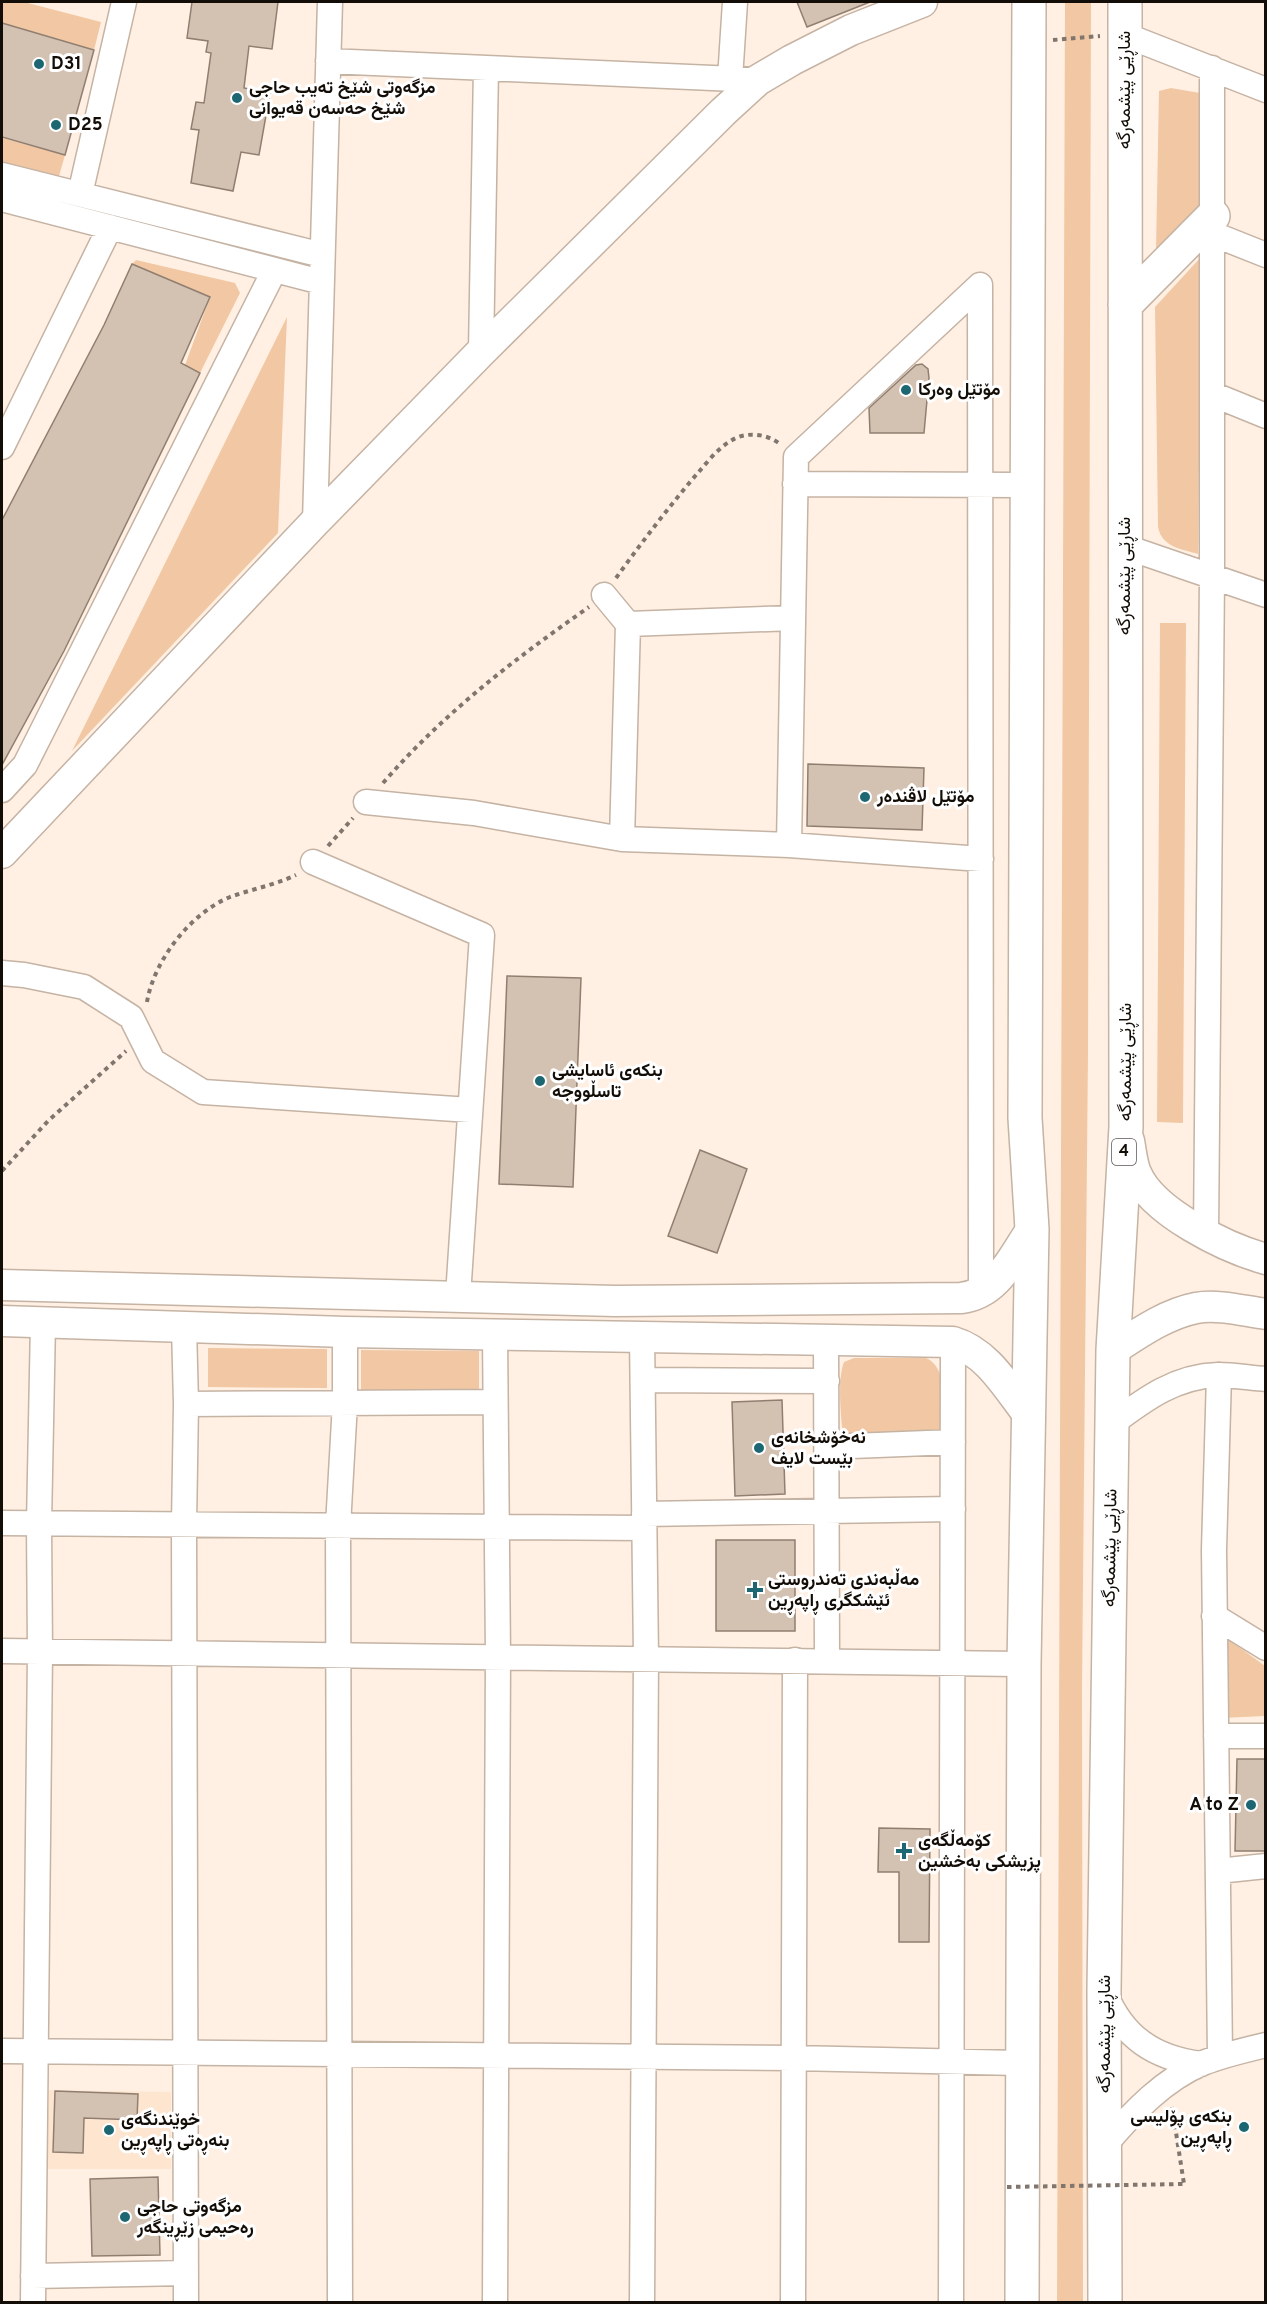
<svg xmlns="http://www.w3.org/2000/svg" width="1267" height="2304" font-family="Overpass,Vazirmatn,sans-serif">
<style>
.built{fill:#fee5cf}
.green{fill:#f1c8a3}
.building{fill:#d3c1b1;stroke:#907f71;stroke-width:1.5}
.lines{fill:none;stroke-linecap:round;stroke-linejoin:round}
.minor-casing{stroke:#c5b3a4;stroke-width:27}
.major-casing{stroke:#c5b3a4;stroke-width:33}
.highway-casing{stroke:#c5b3a4;stroke-width:36}
.path{stroke:#80766d;stroke-width:4;stroke-dasharray:4.5 4.5;stroke-linecap:butt}
.minor{stroke:#fff;stroke-width:24}
.major{stroke:#fff;stroke-width:30}
.highway{stroke:#fff;stroke-width:33}
.path-bridge{stroke:#80766d;stroke-width:4;stroke-dasharray:4.5 4.5;stroke-linecap:butt}
.poi-dot{fill:#1d6772;stroke:#fff;stroke-width:2}
.labels{text-anchor:middle;dominant-baseline:central;stroke-width:6;stroke-linejoin:round;paint-order:stroke}
.shield{fill:#fff;stroke:#5a5652;stroke-width:1.5}
.shield-label{font-size:16px;font-weight:bold;fill:#130d08}
.poi-label{font-size:18px;font-weight:bold;fill:#130d08;stroke:#fff;text-anchor:start}
.street-label{font-size:18px;fill:#130d08;stroke:#fff}
</style>
<rect width="100%" height="100%" fill="#fff0e3"/>
<!-- built -->
<path class="built" d="M49,2090L171,2092V2169H47Z"/>
<!-- green -->
<path class="green" d="M2,2H24L101,22L94,50L2,26Z
M1065,2H1091L1088,1052L1082,1691L1083,2302H1057Z
M1171,88L1200,93L1199,211L1156,250L1159,91Z
M2,138L65,155L59,176L2,162Z
M1201,257L1198,554C1181,549 1162,547 1158,527L1155,307Z
M136,260L235,283L240,293L200,373L185,365L210,297L132,264Z
M287,317L278,533L72,751Z
M1160,623H1186L1183,1123L1157,1122Z
M208,1348L327,1349V1388L208,1387Z
M361,1350L479,1351V1391L361,1390Z
M854,1358H926C950,1368 943,1413 943,1435L843,1436C841,1417 837,1380 844,1362Z
M1228,1639L1265,1666V1716L1221,1718Z"/>
<!-- building -->
<path class="building" d="M192,2H278L272,49L249,46L244,88L270,93L259,155L241,152L233,191L191,183L199,130L191,129L196,102L204,103L211,53L206,52L208,41L187,38Z
M797,2H870L807,27Z
M2,23L94,50L65,155L2,137Z
M132,264L210,297L181,363L200,373L64,651L2,765V520L104,325Z
M922,364L928,369L929,378L924,433H870L869,408L916,365Z
M808,764L924,768L922,830L807,826Z
M507,976L581,978L573,1187L499,1184Z
M700,1150L747,1169L717,1253L668,1236Z
M782,1400L785,1494L735,1496L732,1402Z
M716,1540H795V1631H716Z
M1237,1759H1266V1851H1235Z
M879,1828L930,1829L929,1942H899V1872H878Z
M55,2091L138,2094L137,2120L84,2118L83,2153L53,2152Z
M158,2177L160,2255L92,2256L90,2179Z"/>
<g class="lines">
<!-- minor casing -->
<g class="minor-casing">
<path id="minor" d="M1125,35L1266,90
M328,61L758,80
M730,79L735,2
M2,175L322,255
M80,194L124,2
M2,199L321,282
M1213,234L1266,255
M980,285L981,1294
M481,352L486,68
M1212,394L1266,416
M2,447L110,227
M795,484L1028,485
M315,522L330,2
M1126,547L1266,595
M604,595L628,624L622,839
M628,624L793,618
M2,790L25,765L274,271
M366,802L474,813L622,839L789,845L981,859
M789,845L796,457L980,285
M313,862L482,935L458,1296
M2,973L24,975L84,987L131,1017L153,1061L203,1092L470,1110
M1206,1234L1212,575V68
M184,1326L186,1404L184,1525L186,2302
M495,1335L498,1656L495,2302
M826,1339L827,1661
M1219,1375L1214,1550L1220,2057
M643,1380L827,1381
M186,1404L495,1402
M1113,1423C1145,1399 1176,1376 1218,1375C1234,1375 1250,1378 1266,1379
M827,1447L953,1442
M644,1514L953,1509
M2,1523L644,1528
M1214,1616L1266,1648
M2,1651L1024,1664
M1216,1736H1266
M1218,1871L1266,1866
M1105,1993C1123,2037 1154,2058 1201,2064
M2,2051L794,2058L1022,2063
M1105,2145C1132,2113 1164,2079 1203,2063C1223,2055 1245,2050 1266,2045
M33,2276L186,2273
M33,2302L40,1651L39,1524L43,1322
M340,2302L338,1526L345,1403V1332
M642,2302L646,1658L642,1336
M793,2302L795,1660
M951,2302L953,1342"/>
</g>
<!-- major casing -->
<g class="major-casing">
<path id="major" d="M2,853L315,522L481,352L723,112L758,80L792,60L851,30L922,2
M1129,1141C1131,1151 1132,1164 1136,1173C1152,1212 1226,1248 1266,1259
M2,1285L615,1301L961,1298C998,1294 1012,1257 1032,1229
M2,1321L345,1332L953,1342C987,1352 1006,1386 1027,1413
M1113,1350C1139,1333 1166,1314 1196,1308C1218,1304 1244,1311 1266,1314"/>
</g>
<!-- highway casing -->
<g class="highway-casing">
<path id="highway" d="M1125,305L1213,216
M1022,2302L1024,1664L1032,1229L1025,1118L1029,2
M1105,2302L1104,1990L1113,1350L1126,1127L1125,2"/>
</g>
<!-- path -->
<path class="path" d="M1053,40L1100,36
M616,578C642,542 668,508 696,475C706,464 716,450 729,442C744,431 766,433 780,444
M383,783C445,712 512,661 589,607
M328,846L353,818
M147,1002C154,960 191,913 230,897C252,889 275,885 296,875
M2,1171L48,1121L126,1051
M1172,2107L1184,2184"/>
<!-- minor -->
<use href="#minor" class="minor"/>
<!-- major -->
<use href="#major" class="major"/>
<!-- highway -->
<use href="#highway" class="highway"/>
<!-- path-bridge -->
<path class="path-bridge" d="M1007,2187L1184,2184"/>
</g>
<!-- markers -->
<g class="poi-dot">
<circle cx="39" cy="64" r="6"/>
<circle cx="237" cy="98" r="6"/>
<circle cx="56" cy="125" r="6"/>
<circle cx="906" cy="390" r="6"/>
<circle cx="865" cy="797" r="6"/>
<circle cx="540" cy="1081" r="6"/>
<circle cx="759" cy="1448" r="6"/>
<path d="M752 1581h6v6h6v6h-6v6h-6v-6h-6v-6h6z"/>
<circle cx="1251" cy="1805" r="6"/>
<path d="M901 1842h6v6h6v6h-6v6h-6v-6h-6v-6h6z"/>
<circle cx="1244" cy="2127" r="6"/>
<circle cx="109" cy="2130" r="6"/>
<circle cx="125" cy="2217" r="6"/>
</g>
<g class="labels">
<!-- shield labels -->
<rect class="shield" x="1112" y="1139" width="24" height="26" rx="4.5"/>
<g class="shield-label">
<text x="1124" y="1152">4</text>
</g>
<!-- poi labels -->
<g class="poi-label">
<text x="51" y="64">D31</text>
<text x="249" y="88">مزگەوتی شێخ تەیب حاجی<tspan x="249" dy="21">شێخ حەسەن قەیوانی</tspan></text>
<text x="68" y="125">D25</text>
<text x="918" y="390">مۆتێل وەرکا</text>
<text x="877" y="797">مۆتێل لاڤندەر</text>
<text x="552" y="1071">بنکەی ئاسایشی<tspan x="552" dy="21">تاسڵووجە</tspan></text>
<text x="771" y="1438">نەخۆشخانەی<tspan x="771" dy="21">بێست لایف</tspan></text>
<text x="768" y="1580">مەڵبەندی تەندروستی<tspan x="768" dy="21">ئێشکگری ڕاپەڕین</tspan></text>
<text x="1239" y="1805" text-anchor="end">A to Z</text>
<text x="918" y="1841">کۆمەڵگەی<tspan x="918" dy="21">پزیشکی بەخشین</tspan></text>
<text x="1232" y="2117" text-anchor="end">بنکەی پۆلیسی<tspan x="1232" dy="21">ڕاپەڕین</tspan></text>
<text x="121" y="2120">خوێندنگەی<tspan x="121" dy="21">بنەڕەتی ڕاپەڕین</tspan></text>
<text x="137" y="2207">مزگەوتی حاجی<tspan x="137" dy="21">رەحیمی زێڕینگەر</tspan></text>
</g>
<!-- street labels -->
<g class="street-label">
<text transform="translate(1125 90) rotate(-90)">شاڕێی پێشمەرگە</text>
<text transform="translate(1125 576) rotate(-90)">شاڕێی پێشمەرگە</text>
<text transform="translate(1126 1062) rotate(-90)">شاڕێی پێشمەرگە</text>
<text transform="translate(1111 1548) rotate(-89)">شاڕێی پێشمەرگە</text>
<text transform="translate(1105 2034) rotate(-90)">شاڕێی پێشمەرگە</text>
</g>
</g>
<!-- border -->
<rect width="1267" height="2304" fill="none" stroke="#130d08" stroke-width="6"/>
</svg>
